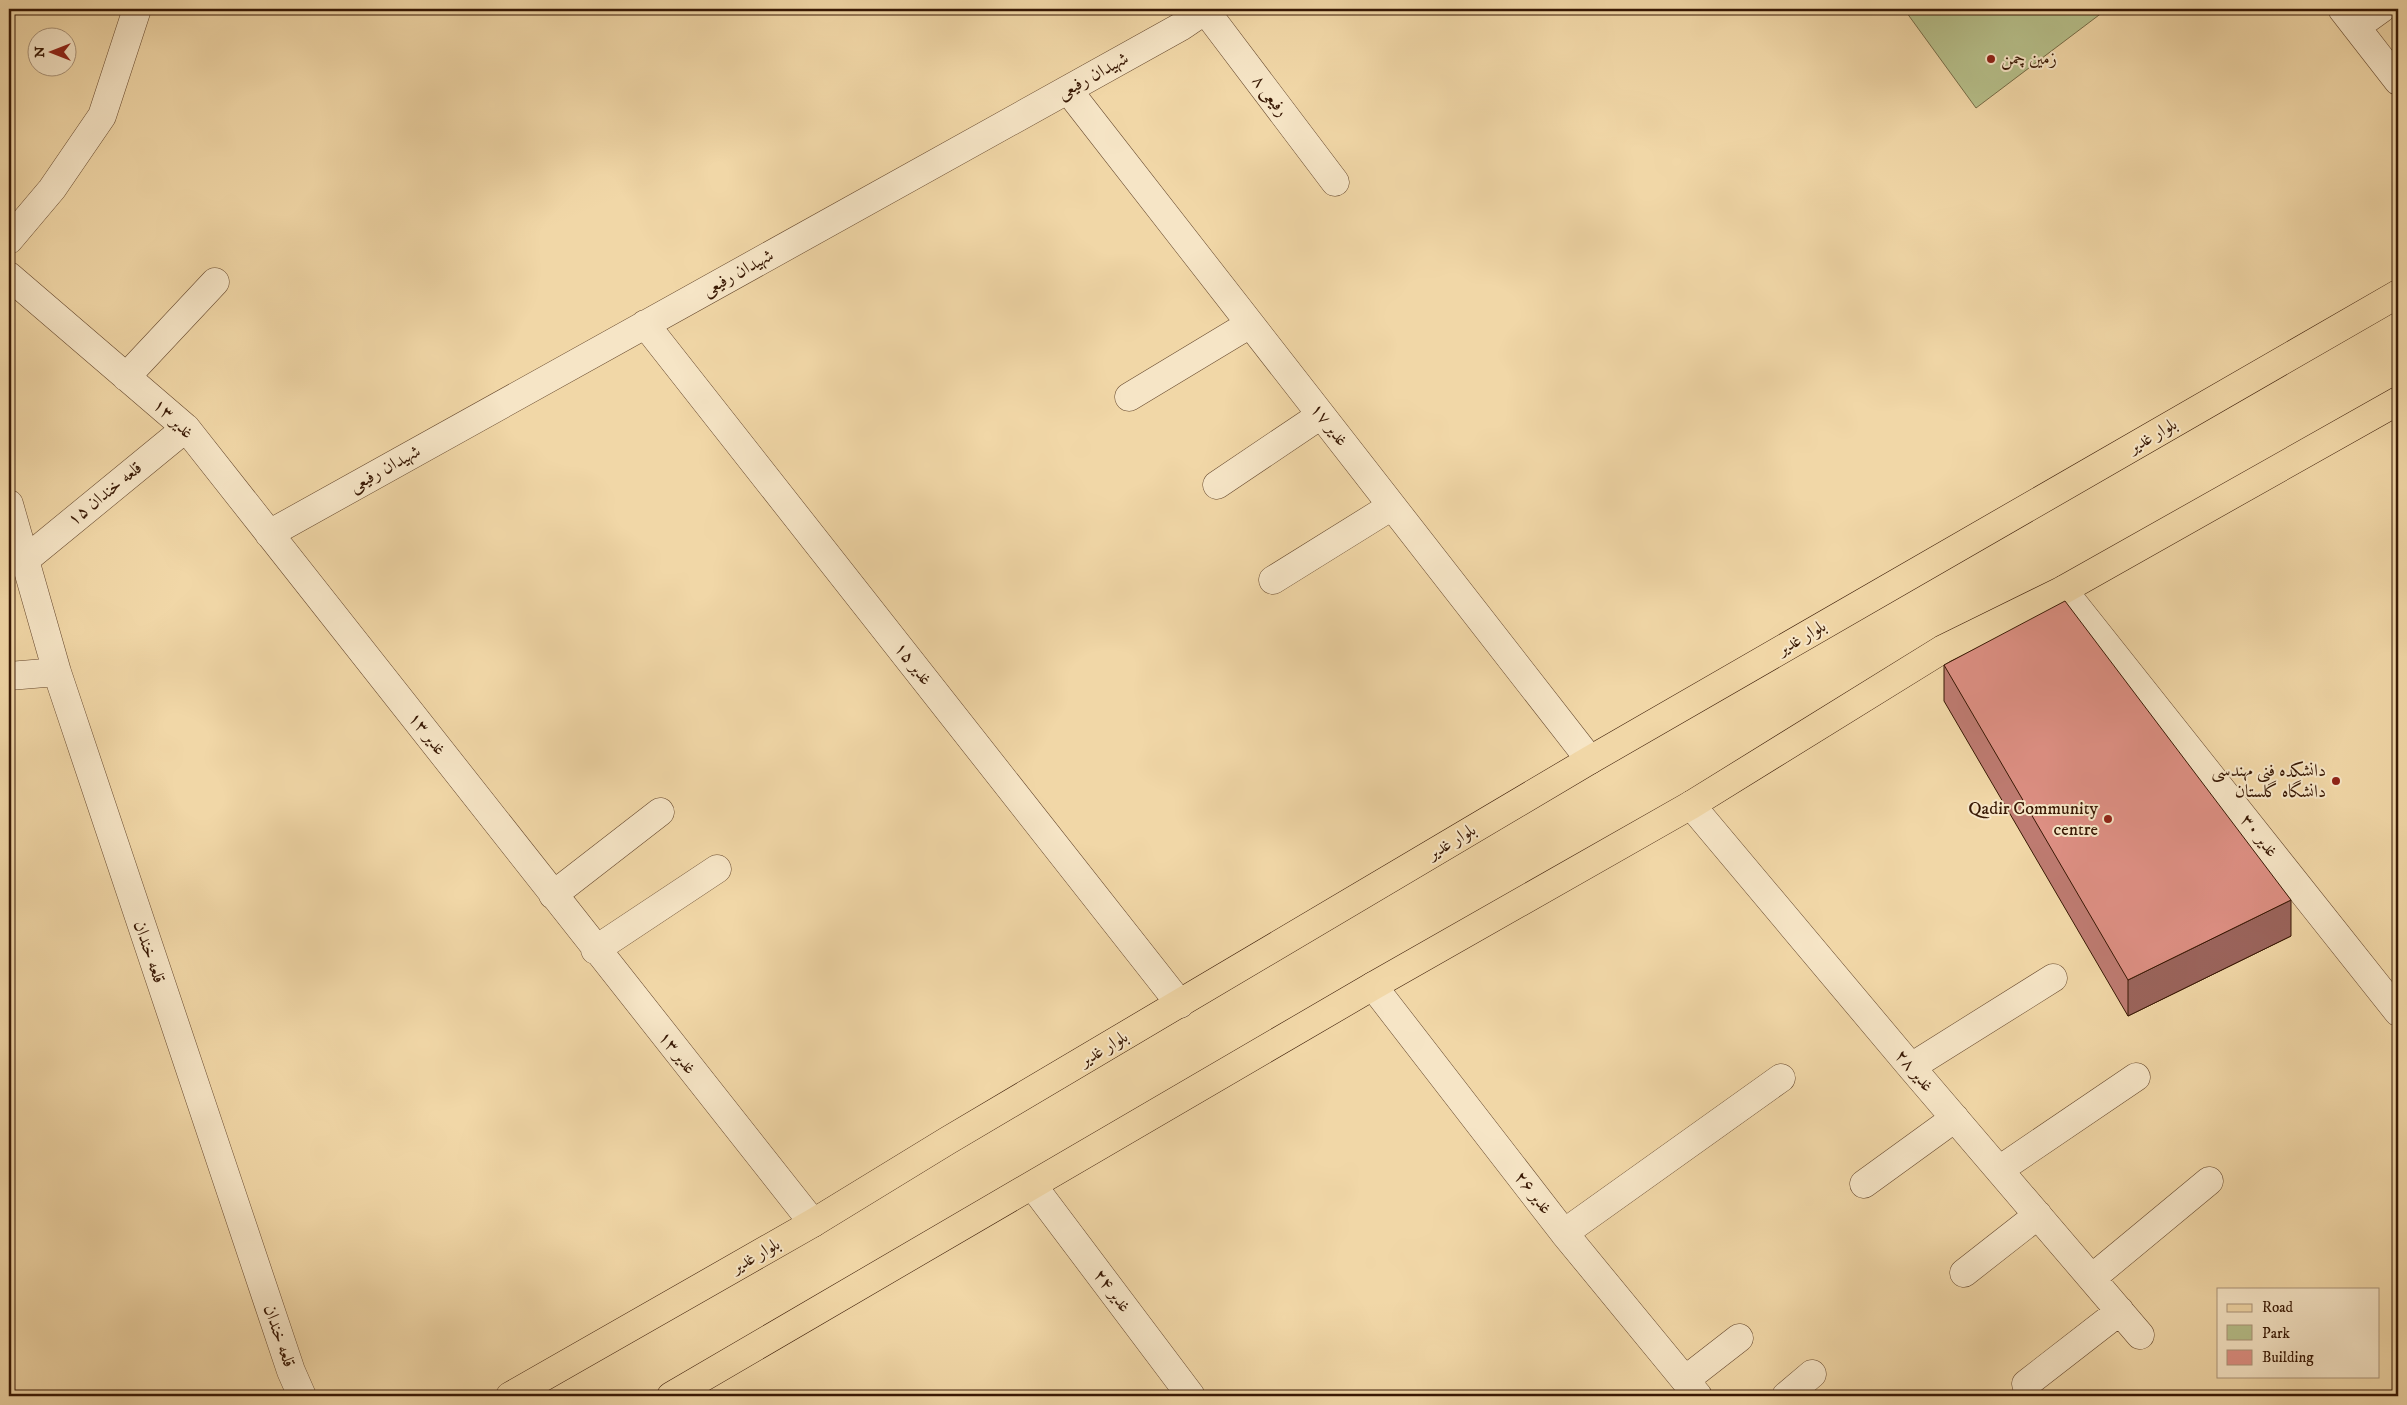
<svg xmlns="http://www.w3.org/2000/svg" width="2407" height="1405" font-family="'IM FELL DW Pica',Amiri,serif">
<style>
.green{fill:#b6bf8a;stroke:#776c47}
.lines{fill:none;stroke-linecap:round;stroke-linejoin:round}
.minor-casing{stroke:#66482d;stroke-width:29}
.primary-casing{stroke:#381804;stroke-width:29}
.minor{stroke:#f6e5c6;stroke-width:28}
.primary{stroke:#f1d7a7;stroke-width:28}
.wall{fill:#be7b71;stroke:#381804}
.shaded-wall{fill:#9b645c;stroke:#381804}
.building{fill:#dd8f83;stroke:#381804}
.poi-dot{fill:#8f2418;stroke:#f6e5c6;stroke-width:2}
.labels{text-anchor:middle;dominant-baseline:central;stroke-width:4;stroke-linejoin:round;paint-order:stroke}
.poi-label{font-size:18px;fill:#381804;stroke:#f6e5c6;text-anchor:end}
.street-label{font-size:18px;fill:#381804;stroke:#f6e5c6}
</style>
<rect width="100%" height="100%" fill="#f1d7a7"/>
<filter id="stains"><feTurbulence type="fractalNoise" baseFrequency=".004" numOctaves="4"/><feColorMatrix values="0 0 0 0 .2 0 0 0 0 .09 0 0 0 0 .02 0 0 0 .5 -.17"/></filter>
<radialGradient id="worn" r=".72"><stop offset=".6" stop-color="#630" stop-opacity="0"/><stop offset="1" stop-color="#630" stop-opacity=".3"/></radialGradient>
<!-- green -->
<path class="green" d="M1904,9H2107L1976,108Z"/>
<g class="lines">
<!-- minor casing -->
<g class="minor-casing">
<path id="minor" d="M2342,9L2398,81
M1205,10L1335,182
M2356,27L2381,9
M1068,90L1590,760
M9,240L52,189L102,116L137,9
M9,276L186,428L813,1223
M645,324L1180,1004
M126,377L215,282
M1129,397L1250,324
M1217,485L1321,415
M9,504L57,672L291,1371L302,1396
M269,534L1182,26L1207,9
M25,560L186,428
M1273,580L1392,506
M2063,590L2398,1012
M9,676L57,672
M1691,805L1911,1067L2140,1335
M553,895L660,812
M595,950L717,869
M1373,986L1564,1233L1698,1396
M1911,1067L2053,978
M1999,1170L2136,1077
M1864,1184L1955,1118
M1033,1186L1191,1396
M1564,1233L1781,1078
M1964,1273L2038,1215
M2092,1278L2209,1181
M1685,1380L1739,1338
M2026,1384L2120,1311
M1786,1396L1812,1374"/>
</g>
<!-- primary casing -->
<g class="primary-casing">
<path id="primary" d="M510,1396L813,1223L947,1141L1590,760L2398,294
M671,1396L1373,986L1691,805L1943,649L2063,590L2398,401"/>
</g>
<!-- minor -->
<use href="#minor" class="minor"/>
<!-- primary -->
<use href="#primary" class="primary"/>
</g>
<!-- wall -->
<path class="wall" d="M1944,665L2291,936L2128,1016L1944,701Z"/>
<!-- shaded-wall -->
<path class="shaded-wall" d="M2291,900V936L2128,1016V980Z"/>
<!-- building -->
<path class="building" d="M2065,601L2291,900L2128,980L1944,665Z"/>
<!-- markers -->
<g class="poi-dot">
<circle cx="1991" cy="59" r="5"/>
<circle cx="2336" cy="781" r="5"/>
<circle cx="2108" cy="819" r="5"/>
</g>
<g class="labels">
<!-- poi labels -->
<g class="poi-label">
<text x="2001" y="59" text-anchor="start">زمین چمن</text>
<text x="2326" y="771">دانشکده فنی مهندسی<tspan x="2326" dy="21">دانشگاه گلستان</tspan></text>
<text x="2098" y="809">Qadir Community<tspan x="2098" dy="21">centre</tspan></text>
</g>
<!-- street labels -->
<g class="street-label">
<text transform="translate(1093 76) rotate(-29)">شهیدان رفیعی</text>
<text transform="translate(1270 96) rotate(53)">رفیعی ۸</text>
<text transform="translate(738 273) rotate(-29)">شهیدان رفیعی</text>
<text transform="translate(173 419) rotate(44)">۱۳ غدیر</text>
<text transform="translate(1329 425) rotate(52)">۱۷ غدیر</text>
<text transform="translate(2153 436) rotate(-30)">بلوار غدیر</text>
<text transform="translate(385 469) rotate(-29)">شهیدان رفیعی</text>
<text transform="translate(105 494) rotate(-39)">۱۵ قلعه خندان</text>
<text transform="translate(1802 638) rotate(-30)">بلوار غدیر</text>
<text transform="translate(913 664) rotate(52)">۱۵ غدیر</text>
<text transform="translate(427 734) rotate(52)">۱۳ غدیر</text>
<text transform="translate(2259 836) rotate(52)">غدیر ۳۰</text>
<text transform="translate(1452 842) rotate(-31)">بلوار غدیر</text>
<text transform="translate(149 952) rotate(71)">قلعه خندان</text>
<text transform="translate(1104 1049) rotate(-31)">بلوار غدیر</text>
<text transform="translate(677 1053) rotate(52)">۱۳ غدیر</text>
<text transform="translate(1914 1071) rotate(50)">۲۸ غدیر</text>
<text transform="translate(1533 1193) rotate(52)">۲۶ غدیر</text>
<text transform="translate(756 1256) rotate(-30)">بلوار غدیر</text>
<text transform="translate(1112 1291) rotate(53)">۲۴ غدیر</text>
<text transform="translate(279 1336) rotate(71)">قلعه خندان</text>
</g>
</g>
<!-- margin -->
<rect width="2407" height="1405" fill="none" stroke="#f1d7a7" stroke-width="30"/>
<rect x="10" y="10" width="2387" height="1385" fill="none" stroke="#381804" stroke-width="2.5"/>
<rect x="15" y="15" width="2377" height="1375" fill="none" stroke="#381804"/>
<!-- legend -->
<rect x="2217" y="1288" width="162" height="90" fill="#f6e5c6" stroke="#aa9378"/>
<rect x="2227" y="1304" width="25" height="8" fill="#f1d7a7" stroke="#aa9378"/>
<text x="2262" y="1312" font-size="15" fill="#381804">Road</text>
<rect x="2227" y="1325" width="25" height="15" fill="#b6bf8a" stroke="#aa9378"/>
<text x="2262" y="1338" font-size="15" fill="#381804">Park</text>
<rect x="2227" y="1350" width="25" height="15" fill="#dd8f83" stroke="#aa9378"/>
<text x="2262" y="1362" font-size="15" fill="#381804">Building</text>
<!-- north arrow -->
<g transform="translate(52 52) rotate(270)"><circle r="24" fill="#f6e5c6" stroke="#aa9378"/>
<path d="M0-4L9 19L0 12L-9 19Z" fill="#8f2418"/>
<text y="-8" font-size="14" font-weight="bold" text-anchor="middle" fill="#381804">N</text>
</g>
<rect width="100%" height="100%" filter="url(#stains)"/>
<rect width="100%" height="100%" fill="url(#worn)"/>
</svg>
